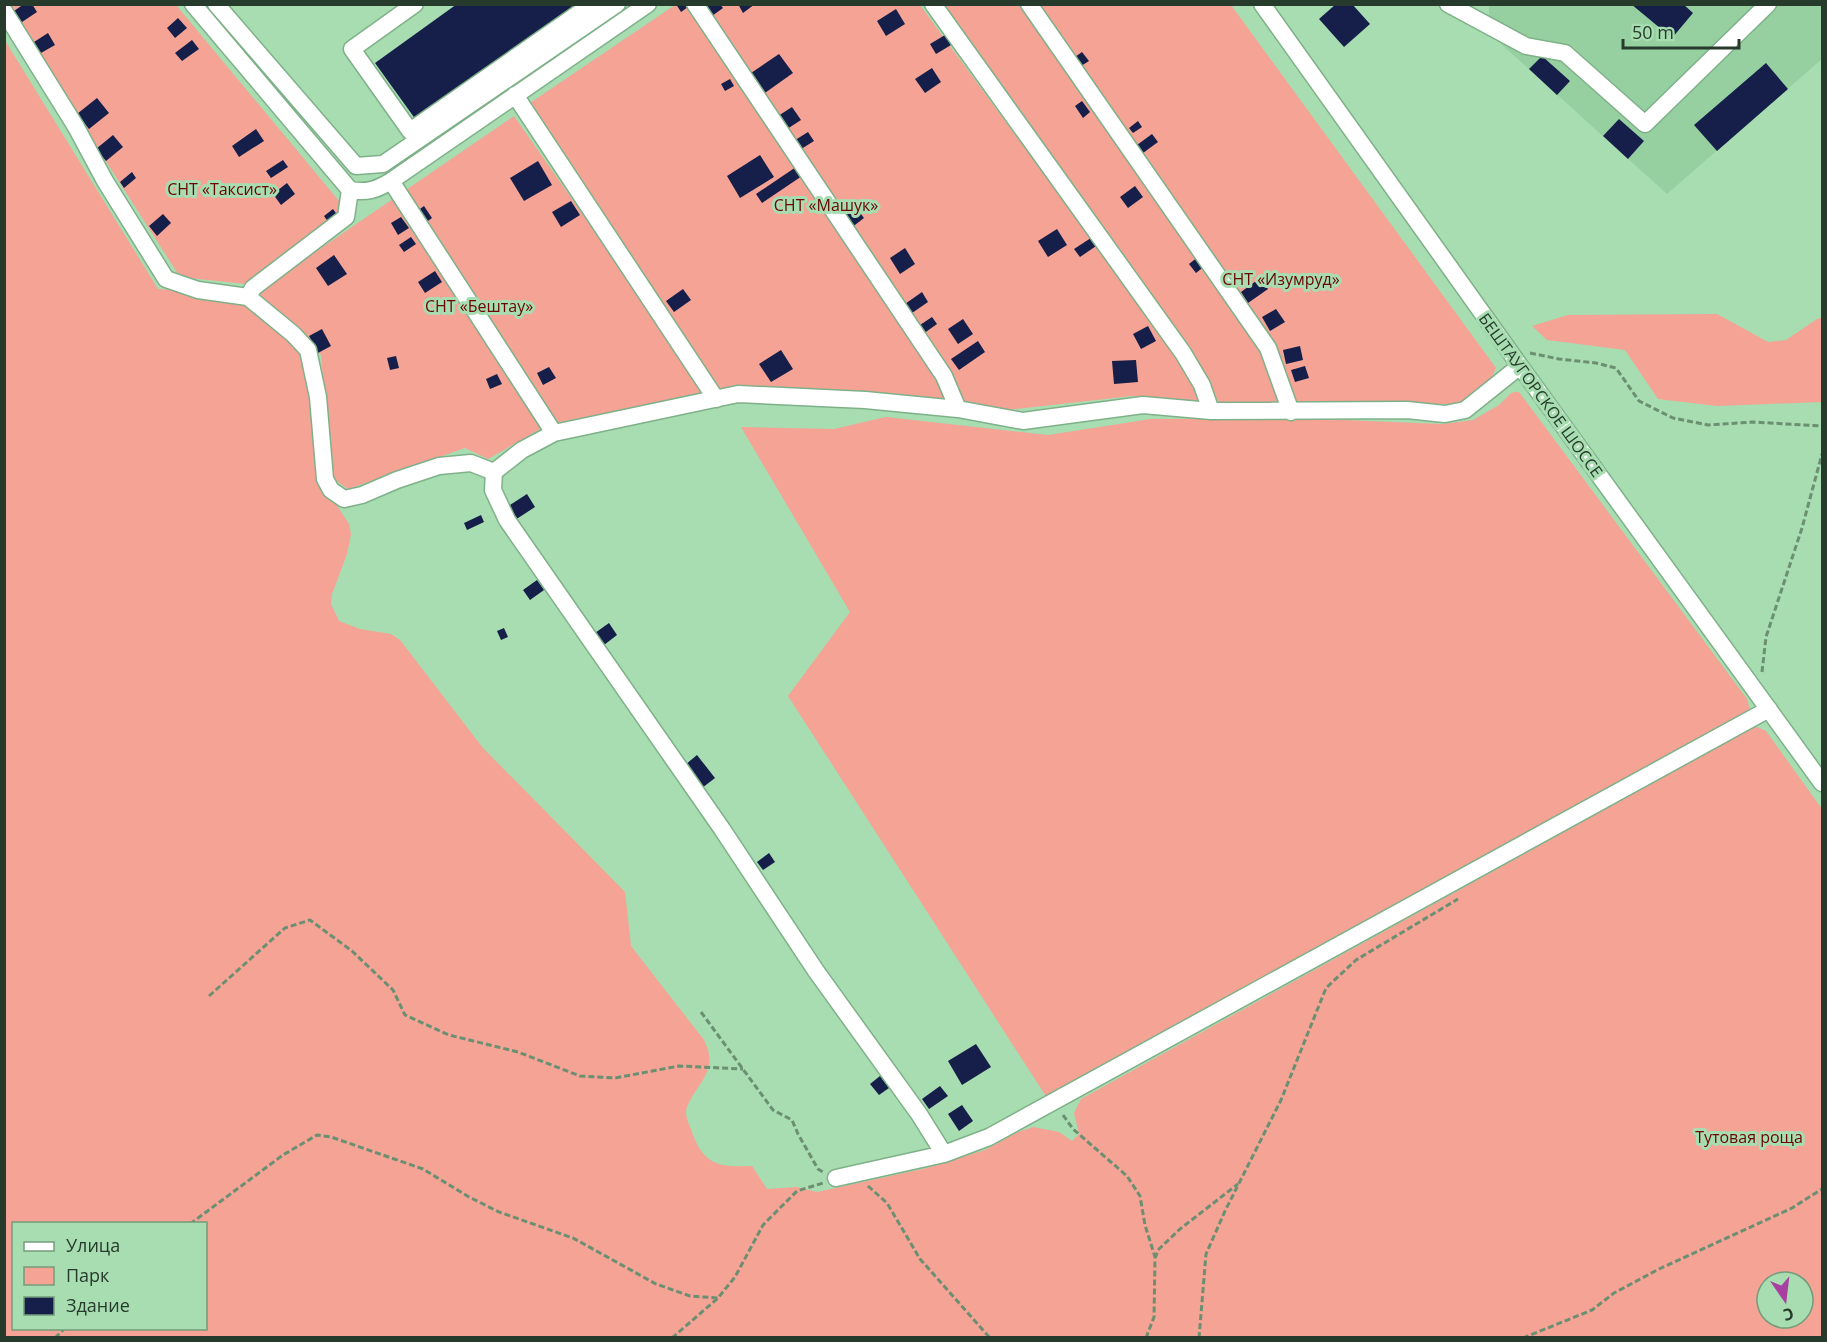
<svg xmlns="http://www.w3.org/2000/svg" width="1827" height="1342" font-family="'Open Sans',sans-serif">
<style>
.built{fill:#96d0a1}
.green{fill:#f4a395;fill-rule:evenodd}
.building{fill:#151f49}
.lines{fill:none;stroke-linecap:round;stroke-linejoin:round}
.minor-casing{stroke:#7fb189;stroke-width:19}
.path{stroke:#6a8f71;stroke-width:3;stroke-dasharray:6 3;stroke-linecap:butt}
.minor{stroke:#fff;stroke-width:16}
.labels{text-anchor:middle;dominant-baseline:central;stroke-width:6;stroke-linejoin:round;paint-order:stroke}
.park-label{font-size:16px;fill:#690602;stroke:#a8dcb1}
.street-label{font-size:16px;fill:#263b2b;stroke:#a8dcb1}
</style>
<rect width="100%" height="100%" fill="#a8dcb1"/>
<!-- built -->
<path class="built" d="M1489,5H1822V59L1667,194L1489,33Z"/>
<!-- green -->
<path class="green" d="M6,5H176L349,213L245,284L180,277Z
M675,5H920L1213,405L1132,396L997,411L720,391L527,105Z
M938,5H1231L1496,368L1486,389L1456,404L1220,403Z
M4,39L158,289L246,294L314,364L317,480L336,504L349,524L351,534L347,554L332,594L331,604L339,621L360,629L391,634L400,640L483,748L625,892L631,946L704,1040C716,1065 706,1075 693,1095C690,1101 686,1106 686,1113C686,1119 691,1128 693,1135C705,1167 722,1167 752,1166L767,1189L797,1187L817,1192L927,1168L985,1150L1018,1132L1033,1127L1059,1132L1072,1141L1079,1134L1074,1113L1081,1099L1752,728L1757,727L1766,731L1822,809V1337H5ZM14,1224H206V1328H14ZM1767,1282H1803V1318H1767Z
M514,116L708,394L549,424L488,459L465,448L348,489L331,477L321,355L257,292Z
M1717,314L1768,342L1786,340L1817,319L1822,318V402L1717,406L1658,399L1625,350L1547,340L1532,326L1568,315Z
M1514,392H1519L1747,699L1751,714L1049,1101L788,696L850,612L741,427L834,429L886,417L1048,435L1151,419L1294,418L1443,424L1473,420L1499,405L1510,394Z"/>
<!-- building -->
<path class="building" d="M24,4H32L37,12L22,22L14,11Z
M457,4H581L416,120L375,63Z
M676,4H686L688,7L681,12Z
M707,4H720L723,8L712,16L705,6Z
M738,4H755L743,13Z
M1336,4H1352L1370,24L1344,47L1319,19Z
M1631,4H1683L1693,13L1672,38Z
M896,9L905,24L886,36L877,21Z
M178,18L187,28L175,38L167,28Z
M48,33L55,45L41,53L34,42Z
M945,35L951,45L936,54L930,44Z
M192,40L199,49L182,61L175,53Z
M1082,52L1089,61L1081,66L1075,57Z
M779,54L793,73L762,95L748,75Z
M1542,56L1570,81L1557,95L1529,69Z
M1766,63L1788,89L1717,151L1694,125Z
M932,68L941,82L925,93L915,79Z
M730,79L734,86L725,91L721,84Z
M97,98L109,113L89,129L77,114Z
M1082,101L1090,112L1083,118L1075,106Z
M792,107L801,120L784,131L775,118Z
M1619,119L1644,141L1628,159L1603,136Z
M1138,121L1142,127L1133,133L1129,128Z
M256,129L264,141L239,157L232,146Z
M808,132L814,141L798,151L792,142Z
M1152,134L1158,142L1143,153L1137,145Z
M113,135L123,147L106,161L96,149Z
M760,155L774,177L740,198L727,176Z
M283,160L288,167L271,178L266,171Z
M538,161L552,185L524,201L510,178Z
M796,167L802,176L762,203L756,194Z
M132,172L136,178L124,188L120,182Z
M287,183L295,194L281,205L273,194Z
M1135,186L1143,197L1128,208L1120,197Z
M571,201L580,215L561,227L552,212Z
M854,205L864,218L851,228L841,214Z
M424,206L432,218L421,226L413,214Z
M333,209L338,216L329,223L324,216Z
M163,214L171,223L157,236L149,226Z
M401,217L409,228L398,235L391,223Z
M1057,229L1067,245L1048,257L1038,241Z
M1094,236L1099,244L1080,257L1074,249Z
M411,237L416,244L404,252L399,245Z
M905,248L915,264L900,274L890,258Z
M334,255L347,274L328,286L316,268Z
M1199,256L1206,265L1196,273L1189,264Z
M435,271L442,282L425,293L418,282Z
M1260,278L1268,289L1248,303L1241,292Z
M683,289L691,300L674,312L666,301Z
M922,292L928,302L912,313L905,304Z
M1276,309L1285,322L1270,331L1262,317Z
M932,317L937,324L923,334L917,327Z
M963,319L973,334L958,344L948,329Z
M1148,326L1156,341L1141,349L1133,334Z
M322,329L331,346L318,353L309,336Z
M978,341L985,352L959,370L951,359Z
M1300,346L1303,360L1286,364L1283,350Z
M781,350L793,369L771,382L759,364Z
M396,356L399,368L390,370L387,358Z
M1136,360L1138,382L1114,384L1112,361Z
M1305,366L1309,378L1295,382L1291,370Z
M549,367L556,378L543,385L537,373Z
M497,374L502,384L490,389L486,379Z
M527,494L535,507L515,520L507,507Z
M481,515L484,522L467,530L464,523Z
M537,580L544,590L530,600L523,590Z
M609,623L617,635L604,645L595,633Z
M504,628L508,637L501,640L497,631Z
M697,755L715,778L702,788L685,765Z
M769,853L775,862L763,870L757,862Z
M976,1044L991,1067L962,1085L948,1061Z
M880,1076L889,1088L879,1095L870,1084Z
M940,1086L948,1096L929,1109L922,1099Z
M962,1105L973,1121L959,1131L948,1114Z"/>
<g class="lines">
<!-- minor casing -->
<g class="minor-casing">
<path id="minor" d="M193,4L350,190C367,193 376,190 391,181L648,4
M216,4L356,166L383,164L617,4
M415,4L352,49L410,131L592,4
M695,4L944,376L958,409
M933,4L1183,353L1202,385L1211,411
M1029,4L1268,348L1291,412
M1262,4L1520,366L1822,783
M1448,4L1526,46L1565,53L1645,124L1768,4
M4,11L76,127L105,181L166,279L198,290L248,297L293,334L308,350L318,397L325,479L331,490L344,499L362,495L397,480L439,466L471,463L494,472
M515,95L716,399
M391,181L554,433
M248,297L253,288L346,217L350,190
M944,1154L919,1114L816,971L722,829L507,520L493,490L494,472L522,450L554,433L738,394L865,400L958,409L1023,421L1143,405L1211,411L1407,410L1445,414L1465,410L1520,366
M836,1178L944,1154L989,1137L1769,709"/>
</g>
<!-- path -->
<path class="path" d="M1530,353L1559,359L1596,363L1616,368L1639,401L1673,418L1708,425L1753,422L1822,426
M1762,672L1766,637L1802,528L1822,454
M209,996L285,928L310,920L352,951L393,990L405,1015L449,1035L518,1052L580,1076L615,1078L679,1066L743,1069
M701,1012L773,1110L792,1120L798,1134L818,1169L823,1172
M1063,1115L1073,1129L1127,1176L1140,1196L1145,1225L1155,1257
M868,1186L887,1203L920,1259L990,1338
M190,1224L283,1155L317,1135L331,1137L423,1169L469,1197L499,1212L573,1238L656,1284L690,1296L718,1298
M55,1338L65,1328
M672,1338L718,1298L735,1277L763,1225L797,1191L823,1183
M1146,1338L1154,1317L1155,1258L1159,1249L1180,1229L1238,1184
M1199,1338L1206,1254L1225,1211L1281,1100L1326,988L1356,960L1458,899
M1523,1338L1592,1310L1614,1293L1659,1269L1792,1208L1822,1189"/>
<!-- minor -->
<use href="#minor" class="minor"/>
</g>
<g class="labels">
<!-- park labels -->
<g class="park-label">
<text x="222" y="189">СНТ «Таксист»</text>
<text x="826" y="205">СНТ «Машук»</text>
<text x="1281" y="279">СНТ «Изумруд»</text>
<text x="479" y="306">СНТ «Бештау»</text>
<text x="1749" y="1137">Тутовая роща</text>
</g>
<!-- street labels -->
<g class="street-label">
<text transform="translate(1541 395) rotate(54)">БЕШТАУГОРСКОЕ ШОССЕ</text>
</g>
</g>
<!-- border -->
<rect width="1827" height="1342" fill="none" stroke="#263b2b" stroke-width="12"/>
<!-- legend -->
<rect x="12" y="1222" width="195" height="108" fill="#a8dcb1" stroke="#749c7b" stroke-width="1.5"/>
<rect x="24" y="1242" width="30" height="9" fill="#ffffff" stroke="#749c7b" stroke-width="1.5"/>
<text x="66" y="1252" font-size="18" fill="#263b2b">Улица</text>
<rect x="24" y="1267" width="30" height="18" fill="#f4a395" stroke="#749c7b" stroke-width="1.5"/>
<text x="66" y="1282" font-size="18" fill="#263b2b">Парк</text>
<rect x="24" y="1297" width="30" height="18" fill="#151f49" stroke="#749c7b" stroke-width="1.5"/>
<text x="66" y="1312" font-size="18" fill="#263b2b">Здание</text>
<!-- north arrow -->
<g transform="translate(1785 1300) rotate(166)"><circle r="28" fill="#a8dcb1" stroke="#749c7b" stroke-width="1.5"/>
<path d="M0-4.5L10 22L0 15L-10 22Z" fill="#a840a2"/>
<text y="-9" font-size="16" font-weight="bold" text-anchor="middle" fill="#263b2b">С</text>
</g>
<!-- scale -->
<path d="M1623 39v9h116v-9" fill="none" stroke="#263b2b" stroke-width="3"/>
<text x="1632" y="39" font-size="18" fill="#263b2b" stroke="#a8dcb1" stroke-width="4.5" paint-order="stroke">50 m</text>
</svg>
